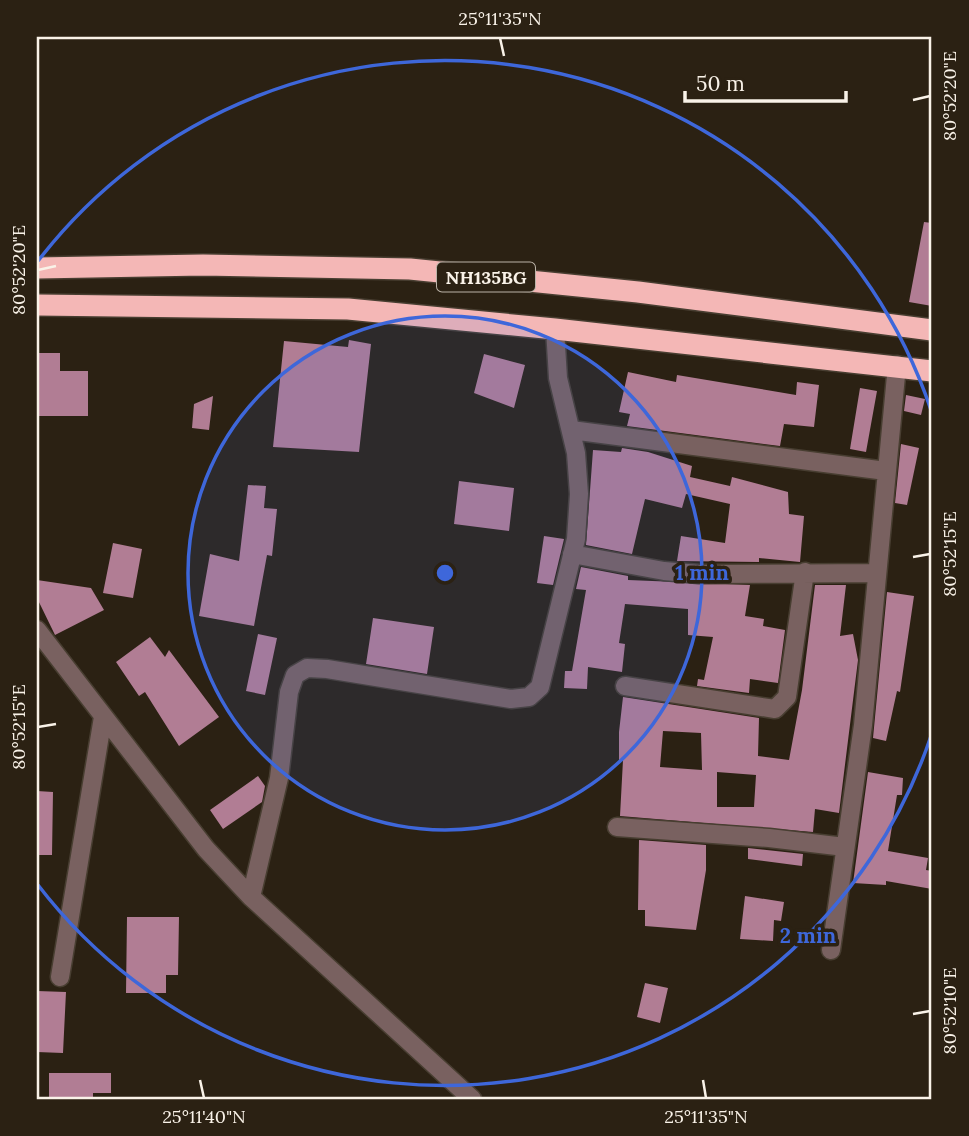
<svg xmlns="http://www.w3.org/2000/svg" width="969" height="1136" font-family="Lora,serif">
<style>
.building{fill:#b17d94;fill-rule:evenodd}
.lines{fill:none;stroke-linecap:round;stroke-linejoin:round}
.minor-casing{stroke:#483e31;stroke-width:21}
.highway-casing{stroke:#483e31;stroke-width:24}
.minor{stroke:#796160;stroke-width:18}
.highway{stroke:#f4b7b6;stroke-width:21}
.ticks{fill:none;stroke:#f9f2e8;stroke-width:2.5}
.ring{fill:none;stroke:#3e67da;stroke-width:3.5}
.labels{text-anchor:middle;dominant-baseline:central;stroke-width:7;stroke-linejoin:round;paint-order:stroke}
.shield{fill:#2b2113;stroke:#bbb3a8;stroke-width:2}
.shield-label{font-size:18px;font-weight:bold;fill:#f9f2e8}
.centre{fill:#3e67da;stroke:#2b2113;stroke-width:3.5}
.ring-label{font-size:21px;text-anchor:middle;font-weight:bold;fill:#3e67da;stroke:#2b2113;stroke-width:7;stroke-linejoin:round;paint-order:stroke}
.neatline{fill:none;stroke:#f9f2e8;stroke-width:2.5}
.ticks-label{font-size:18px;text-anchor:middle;fill:#f9f2e8}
</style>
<rect width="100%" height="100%" fill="#2b2113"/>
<!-- building -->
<path class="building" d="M924,222L932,223V306L909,302Z
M349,340L371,344L359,452L273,447L284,341L348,347Z
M37,353H60V371H88V416H37Z
M484,354L525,365L514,408L474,393Z
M628,372L676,382L677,375L796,395L797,382L819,385L814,427L784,424L780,446L627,426L630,414L619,412Z
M860,388L877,391L866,452L850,449Z
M906,395L925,399L921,415L904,411Z
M213,396L209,430L192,428L194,404Z
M901,444L919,448L907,505L895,503Z
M622,448L648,452L692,466L690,477L730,486L732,477L788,492L789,514L804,516L800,562L759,558V562L677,561L681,536L725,543L730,504L686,494L682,508L645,499L632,554L586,545L593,450L621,452Z
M459,481L514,488L509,531L454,524Z
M248,485L266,486L264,508L277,509L272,556L267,555L254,626L199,616L210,554L239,561Z
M544,536L564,539L553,585L537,583Z
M113,543L142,549L133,598L103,593Z
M581,567L628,576V580L750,585L745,616L764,619L763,626L785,630L778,683L750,679L749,693L697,686L698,679L704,680L713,637L688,635V609L625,604L619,643L625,644L622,672L588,667L587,689L564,688L565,671H572L586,590L576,589Z
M37,580L91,588L104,610L55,635L37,598Z
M815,585H846L840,636L853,634L858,660L839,813L815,809L813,832L620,816L623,760H619V732L623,697L759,718L758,756L789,760L802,690ZM663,731L701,733L702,770L660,767ZM717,772L756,775L754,807H717Z
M887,592L914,596L900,692L897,691L886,741L873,738Z
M373,618L434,627L427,674L366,664Z
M258,634L277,638L265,695L246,691Z
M150,637L165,657L169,650L219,717L179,746L145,692L139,696L116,662Z
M868,772L903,778L902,795H897L888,851L928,858L926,870L932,871V889L886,881V885L853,883Z
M258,776L265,786L262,802L223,829L210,810Z
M37,791L53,792L52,855H37Z
M639,840L706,845V870L696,930L645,926V910H638Z
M748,848L803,854L802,866L748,859Z
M745,896L784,902L781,921L774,920L773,941L740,939Z
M127,917H179L178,975H166V993H126Z
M645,983L668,988L660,1023L637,1017Z
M37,991L66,992L63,1053L37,1052Z
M49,1073H111V1093H93V1099H49Z"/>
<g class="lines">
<!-- minor casing -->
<g class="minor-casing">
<path id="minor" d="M571,430L886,471
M572,554L664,571L699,574L876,573
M37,630L206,849L251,897L472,1099
M625,686L775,709L787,697L805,572
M617,827L769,838L845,847
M251,897L279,778L289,692L295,675L307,668L327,669L511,699L529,697L540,687L576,539L579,494L576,453L558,378L555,329
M831,950L863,725L897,365
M60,977L103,717"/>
</g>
<!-- highway casing -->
<g class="highway-casing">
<path id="highway" d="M37,268L203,265L410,269L638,292L932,330
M37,305L348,309L555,329L932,371"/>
</g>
<!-- minor -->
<use href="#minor" class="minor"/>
<!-- highway -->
<use href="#highway" class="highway"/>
</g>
<!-- ticks -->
<path class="ticks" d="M500,38L504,56M913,100L930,96M38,270L56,266M913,557L930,554M38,727L56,724M913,1014L930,1011M200,1080L204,1098M703,1080L706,1098"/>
<!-- distance rings -->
<circle cx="445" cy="573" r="257" fill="#3e67da" fill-opacity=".12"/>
<g class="ring">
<circle cx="445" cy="573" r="257"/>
<path d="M931 736A513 513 0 0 1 38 885M38 261A513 513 0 0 1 931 410"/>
</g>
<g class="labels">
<!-- shield labels -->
<rect class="shield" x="437" y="262.5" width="98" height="29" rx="5"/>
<g class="shield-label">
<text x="486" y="277">NH135BG</text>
</g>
</g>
<circle cx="445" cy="573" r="10" class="centre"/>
<g class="ring-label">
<text x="702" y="580">1 min</text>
<text x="808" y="943">2 min</text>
</g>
<!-- border -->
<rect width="969" height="1136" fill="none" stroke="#2b2113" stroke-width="77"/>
<!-- scale -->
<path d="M685 91v10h161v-10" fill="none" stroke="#f9f2e8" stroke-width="3.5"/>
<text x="696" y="91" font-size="21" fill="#f9f2e8" stroke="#2b2113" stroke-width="5" paint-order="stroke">50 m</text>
<rect x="38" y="38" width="892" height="1060" class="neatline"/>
<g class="ticks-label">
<text x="500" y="25">25°11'35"N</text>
<text transform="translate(950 96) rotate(-90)" y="6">80°52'20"E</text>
<text transform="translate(19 270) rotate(-90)" y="6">80°52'20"E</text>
<text transform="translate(950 554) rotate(-90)" y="6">80°52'15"E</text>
<text transform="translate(19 727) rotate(-90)" y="6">80°52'15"E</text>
<text transform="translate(950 1011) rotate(-90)" y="6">80°52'10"E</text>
<text x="204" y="1123">25°11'40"N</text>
<text x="706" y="1123">25°11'35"N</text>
</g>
</svg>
